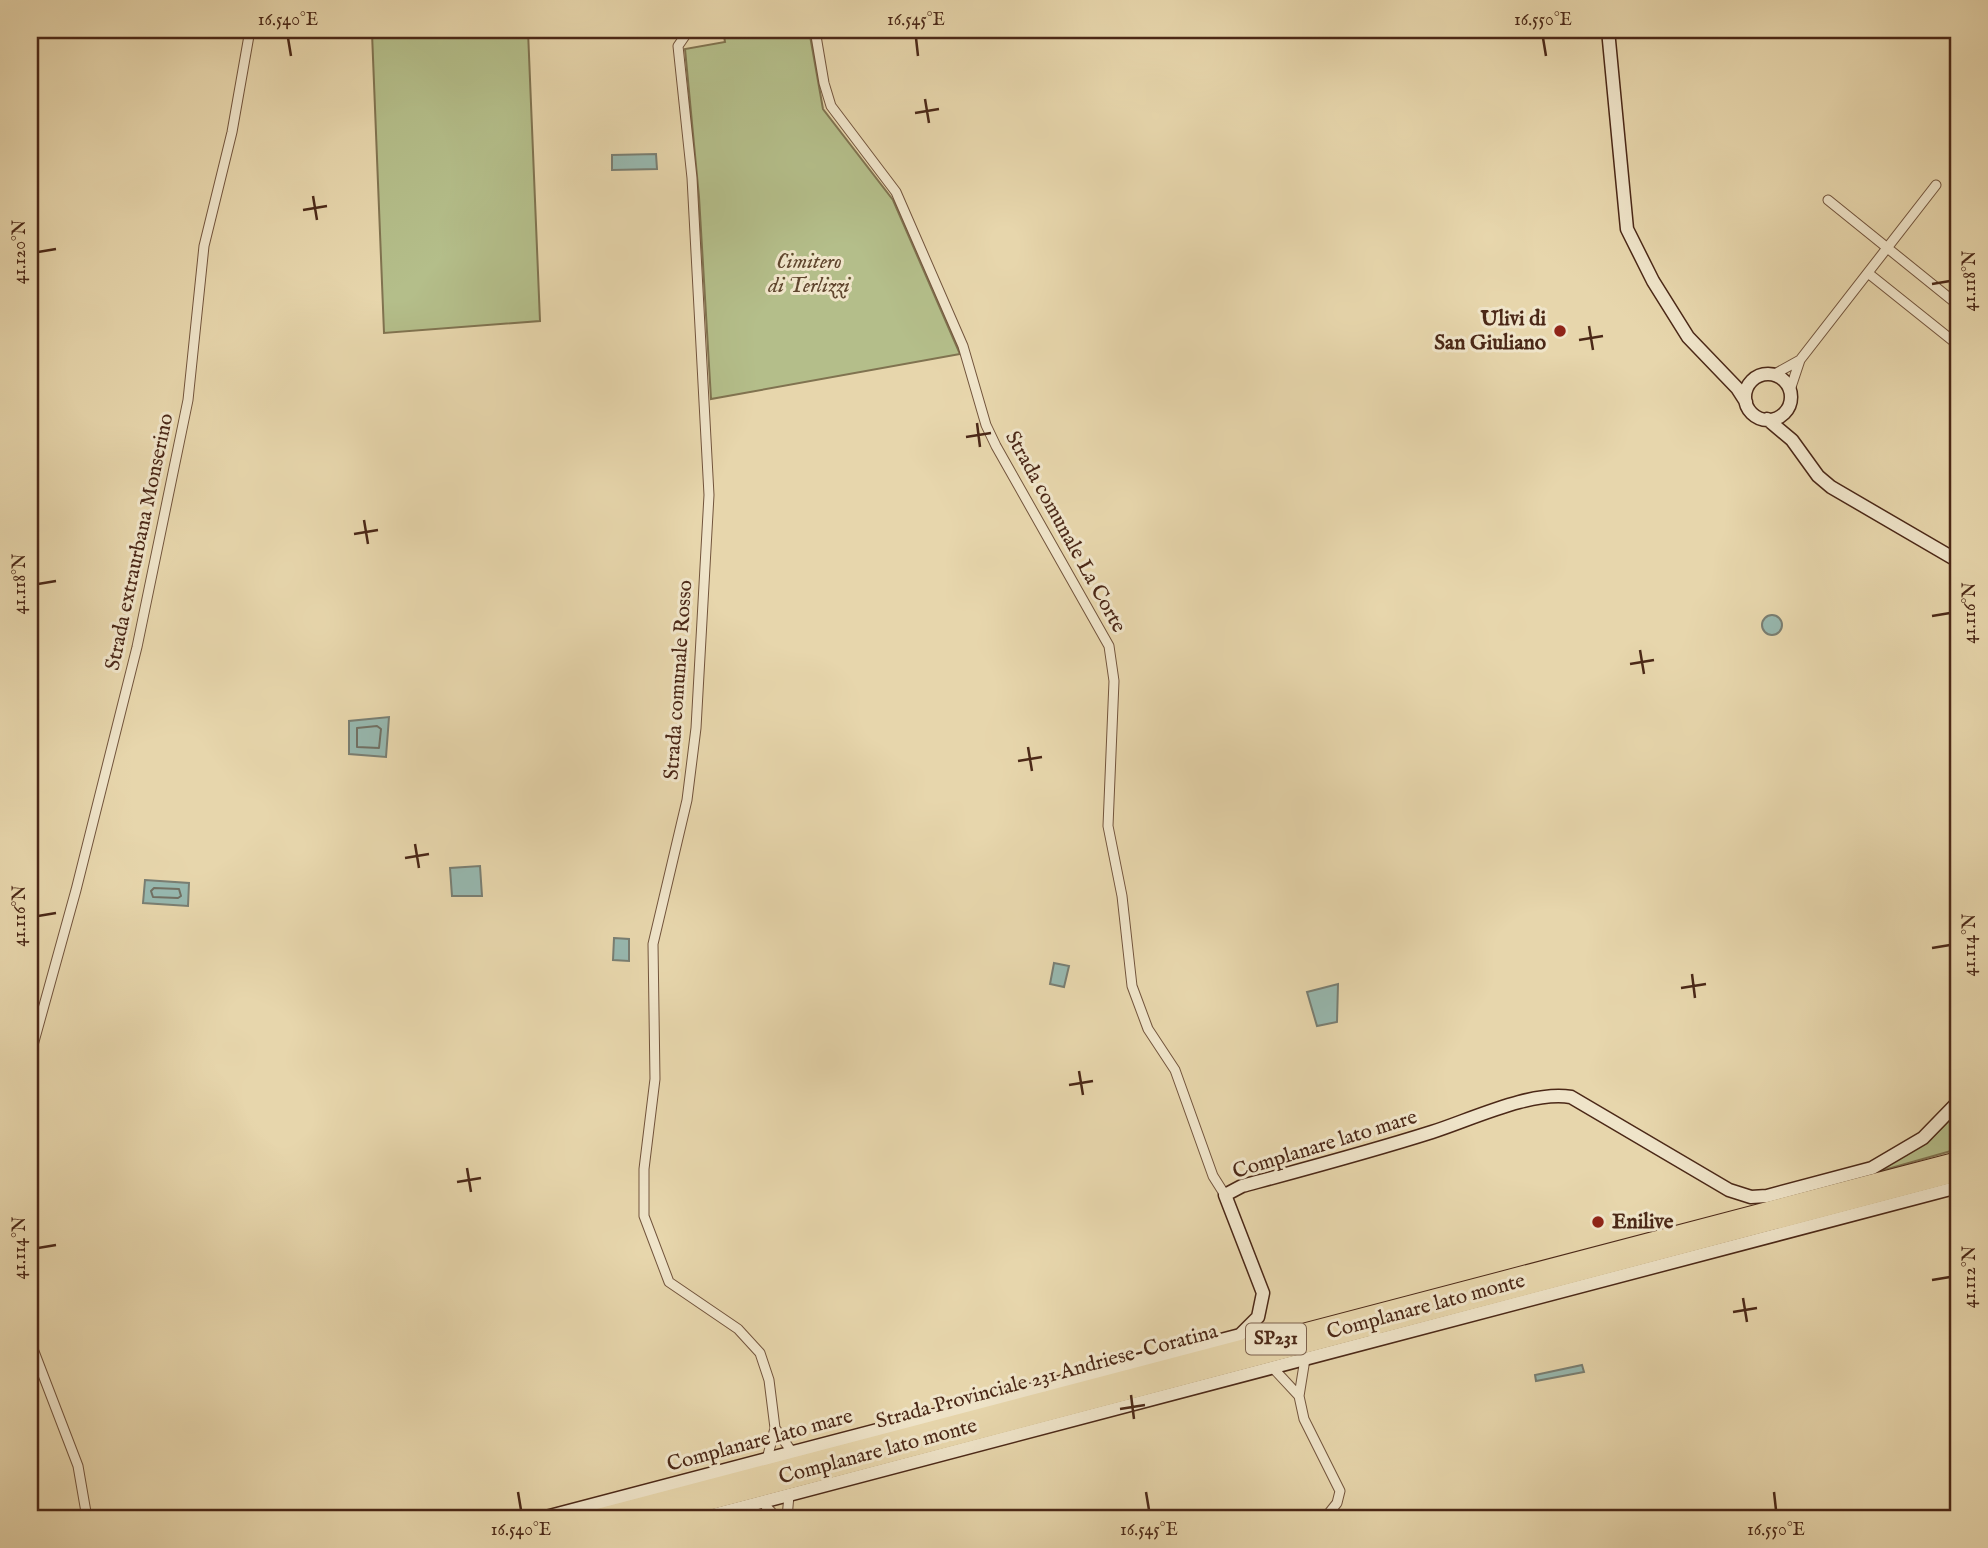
<svg xmlns="http://www.w3.org/2000/svg" width="1988" height="1548" font-family="'IM FELL English',serif">
<style>
.green{fill:#b4be8a;stroke:#807350;stroke-width:2}
.water{fill:#97b8af;stroke:#797e72;stroke-width:2}
.lines{fill:none;stroke-linecap:round;stroke-linejoin:round}
.shore{stroke:#717063;stroke-width:2}
.street-casing{stroke:#72543c;stroke-width:11}
.secondary-casing{stroke:#4b2817;stroke-width:15}
.highway-casing{stroke:#4b2817;stroke-width:18}
.street{stroke:#efe4c9;stroke-width:9}
.secondary{stroke:#efe4c9;stroke-width:12}
.highway{stroke:#e7d6ac;stroke-width:16}
.ticks{fill:none;stroke:#4b2817;stroke-width:2.5}
.poi-dot{fill:#8f2418;stroke:#efe4c9;stroke-width:2.5}
.labels{text-anchor:middle;dominant-baseline:central;stroke-width:6;stroke-linejoin:round;paint-order:stroke}
.shield{fill:#efe4c9;stroke:#7c604c;stroke-width:2}
.shield-label{font-size:19px;font-weight:bold;fill:#4b2817}
.park-label{font-size:21px;font-style:italic;fill:#60462e;stroke:#efe4c9}
.poi-label{font-size:21px;font-weight:bold;fill:#4b2817;stroke:#efe4c9;text-anchor:end}
.street-label{font-size:21px;fill:#4b2817;stroke:#efe4c9}
.neatline{fill:none;stroke:#4b2817;stroke-width:2.5}
.ticks-label{font-size:18px;text-anchor:middle;fill:#4b2817}
</style>
<rect width="100%" height="100%" fill="#e7d6ac"/>
<filter id="stains"><feTurbulence type="fractalNoise" baseFrequency=".00286" numOctaves="4"/><feColorMatrix values="0 0 0 0 .2 0 0 0 0 .09 0 0 0 0 .02 0 0 0 .5 -.17"/></filter>
<radialGradient id="worn" r=".72"><stop offset=".6" stop-color="#630" stop-opacity="0"/><stop offset="1" stop-color="#630" stop-opacity=".3"/></radialGradient>
<!-- green -->
<path class="green" d="M723,30H809L823,109L893,200L960,354L711,399L699,197L685,49L725,42Z
M528,31L540,321L384,333L372,33Z
M1958,1111V1149L1877,1172L1928,1142Z"/>
<!-- water -->
<path class="water" d="M656,154L657,169L612,170V155Z
M1762 625a10 10 0 1 1 20 0a10 10 0 1 1-20 0Z
M389,717L386,757L349,754V721Z
M480,866L482,896H452L450,868Z
M145,880L189,883L188,906L143,903Z
M614,938L629,939V961L613,960Z
M1054,963L1069,966L1064,987L1050,984Z
M1338,984L1337,1022L1317,1026L1307,992Z
M1582,1365L1584,1372L1536,1381L1535,1375Z"/>
<g class="lines">
<!-- shore -->
<path class="shore" d="M377,726L381,729L379,748L357,747V728Z
M154,888L179,889L181,896L178,898L153,897L151,891Z"/>
<!-- street casing -->
<g class="street-casing">
<path id="street" d="M689,30L678,46L692,178L709,495L696,728L687,800L653,944L655,1079L644,1169V1216L669,1282L738,1329L760,1353L769,1380L775,1428L767,1459
M815,30L824,83L831,106L896,192L963,346L986,425L996,446L1109,646L1114,681L1108,826L1122,896L1132,986L1148,1029L1175,1070L1213,1176L1225,1195
M1828,200L1958,305
M1868,273L1958,345
M1773,375L1800,360
M1790,390L1800,360L1936,185
M30,1056L76,890L137,647L188,400L204,246L232,132L250,30
M30,1341L78,1466L87,1518
M1305,1359L1299,1396L1304,1419L1340,1491L1337,1503L1325,1518
M1273,1368L1299,1396
M775,1428L792,1452
M762,1502L777,1518
M787,1518L789,1495"/>
</g>
<!-- secondary casing -->
<g class="secondary-casing">
<path id="secondary" d="M1608,30L1627,229L1653,281L1688,337L1737,388L1746,402
M1745 397a23 23 0 1 1 46 0a23 23 0 1 1-46 0Z
M1767,419L1792,440L1818,476L1831,487L1958,561
M542,1518L1240,1335L1258,1317L1263,1293L1225,1195L1242,1186C1305,1169 1369,1152 1432,1132C1470,1120 1532,1090 1571,1097L1729,1190L1751,1197L1767,1196L1872,1168L1923,1138L1958,1102
M701,1518L1958,1187"/>
</g>
<!-- highway casing -->
<g class="highway-casing">
<path id="highway" d="M594,1518L1958,1160
M647,1518L1958,1173"/>
</g>
<!-- street -->
<use href="#street" class="street"/>
<!-- secondary -->
<use href="#secondary" class="secondary"/>
<!-- highway -->
<use href="#highway" class="highway"/>
</g>
<!-- ticks -->
<path class="ticks" d="M288,38L291,56M916,38L918,56M1543,38L1546,56M925,99L929,123M915,113L939,109M313,196L317,220M303,210L327,206M38,252L56,249M1932,284L1950,281M1589,326L1593,350M1579,340L1603,336M977,423L980,447M966,437L991,433M364,520L368,544M354,534L378,530M38,584L56,581M1932,616L1950,613M1640,650L1644,674M1630,664L1654,660M1028,747L1032,771M1018,761L1042,757M415,844L419,868M405,858L429,854M38,916L56,913M1932,948L1950,945M1692,974L1695,998M1681,988L1706,984M1079,1071L1083,1095M1069,1085L1093,1081M467,1168L471,1192M457,1182L481,1178M38,1248L56,1245M1932,1280L1950,1277M1743,1298L1747,1322M1733,1312L1757,1308M1131,1395L1134,1419M1120,1409L1145,1405M518,1492L521,1510M1146,1492L1149,1510M1774,1492L1776,1510"/>
<!-- markers -->
<g class="poi-dot">
<circle cx="1560" cy="331" r="7"/>
<circle cx="1598" cy="1222" r="7"/>
</g>
<g class="labels">
<!-- shield labels -->
<rect class="shield" x="1246" y="1323.5" width="60" height="31" rx="5"/>
<g class="shield-label">
<text x="1276" y="1339">SP231</text>
</g>
<!-- park labels -->
<g class="park-label">
<text x="809" y="262">Cimitero<tspan x="809" dy="24">di Terlizzi</tspan></text>
</g>
<!-- poi labels -->
<g class="poi-label">
<text x="1546" y="319">Ulivi di<tspan x="1546" dy="24">San Giuliano</tspan></text>
<text x="1612" y="1222" text-anchor="start">Enilive</text>
</g>
<!-- street labels -->
<g class="street-label">
<text transform="translate(1065 532) rotate(61)">Strada comunale La Corte</text>
<text transform="translate(140 542) rotate(-78)">Strada extraurbana Monserino</text>
<text transform="translate(679 680) rotate(-86)">Strada comunale Rosso</text>
<text transform="translate(1325 1145) rotate(-17)">Complanare lato mare</text>
<text transform="translate(1426 1307) rotate(-15)">Complanare lato monte</text>
<text transform="translate(1047 1377) rotate(-15)">Strada Provinciale 231 Andriese-Coratina</text>
<text transform="translate(760 1441) rotate(-15)">Complanare lato mare</text>
<text transform="translate(878 1452) rotate(-15)">Complanare lato monte</text>
</g>
</g>
<!-- margin -->
<rect width="1988" height="1548" fill="none" stroke="#e7d6ac" stroke-width="77"/>
<rect x="38" y="38" width="1912" height="1472" class="neatline"/>
<g class="ticks-label">
<text x="288" y="25">16.540°E</text>
<text x="916" y="25">16.545°E</text>
<text x="1543" y="25">16.550°E</text>
<text transform="translate(19 252) rotate(-90)" y="6">41.120°N</text>
<text transform="translate(1969 281) rotate(-90)" y="6">41.118°N</text>
<text transform="translate(19 584) rotate(-90)" y="6">41.118°N</text>
<text transform="translate(1969 613) rotate(-90)" y="6">41.116°N</text>
<text transform="translate(19 916) rotate(-90)" y="6">41.116°N</text>
<text transform="translate(1969 945) rotate(-90)" y="6">41.114°N</text>
<text transform="translate(19 1248) rotate(-90)" y="6">41.114°N</text>
<text transform="translate(1969 1277) rotate(-90)" y="6">41.112°N</text>
<text x="521" y="1535">16.540°E</text>
<text x="1149" y="1535">16.545°E</text>
<text x="1776" y="1535">16.550°E</text>
</g>
<rect width="100%" height="100%" filter="url(#stains)"/>
<rect width="100%" height="100%" fill="url(#worn)"/>
</svg>
